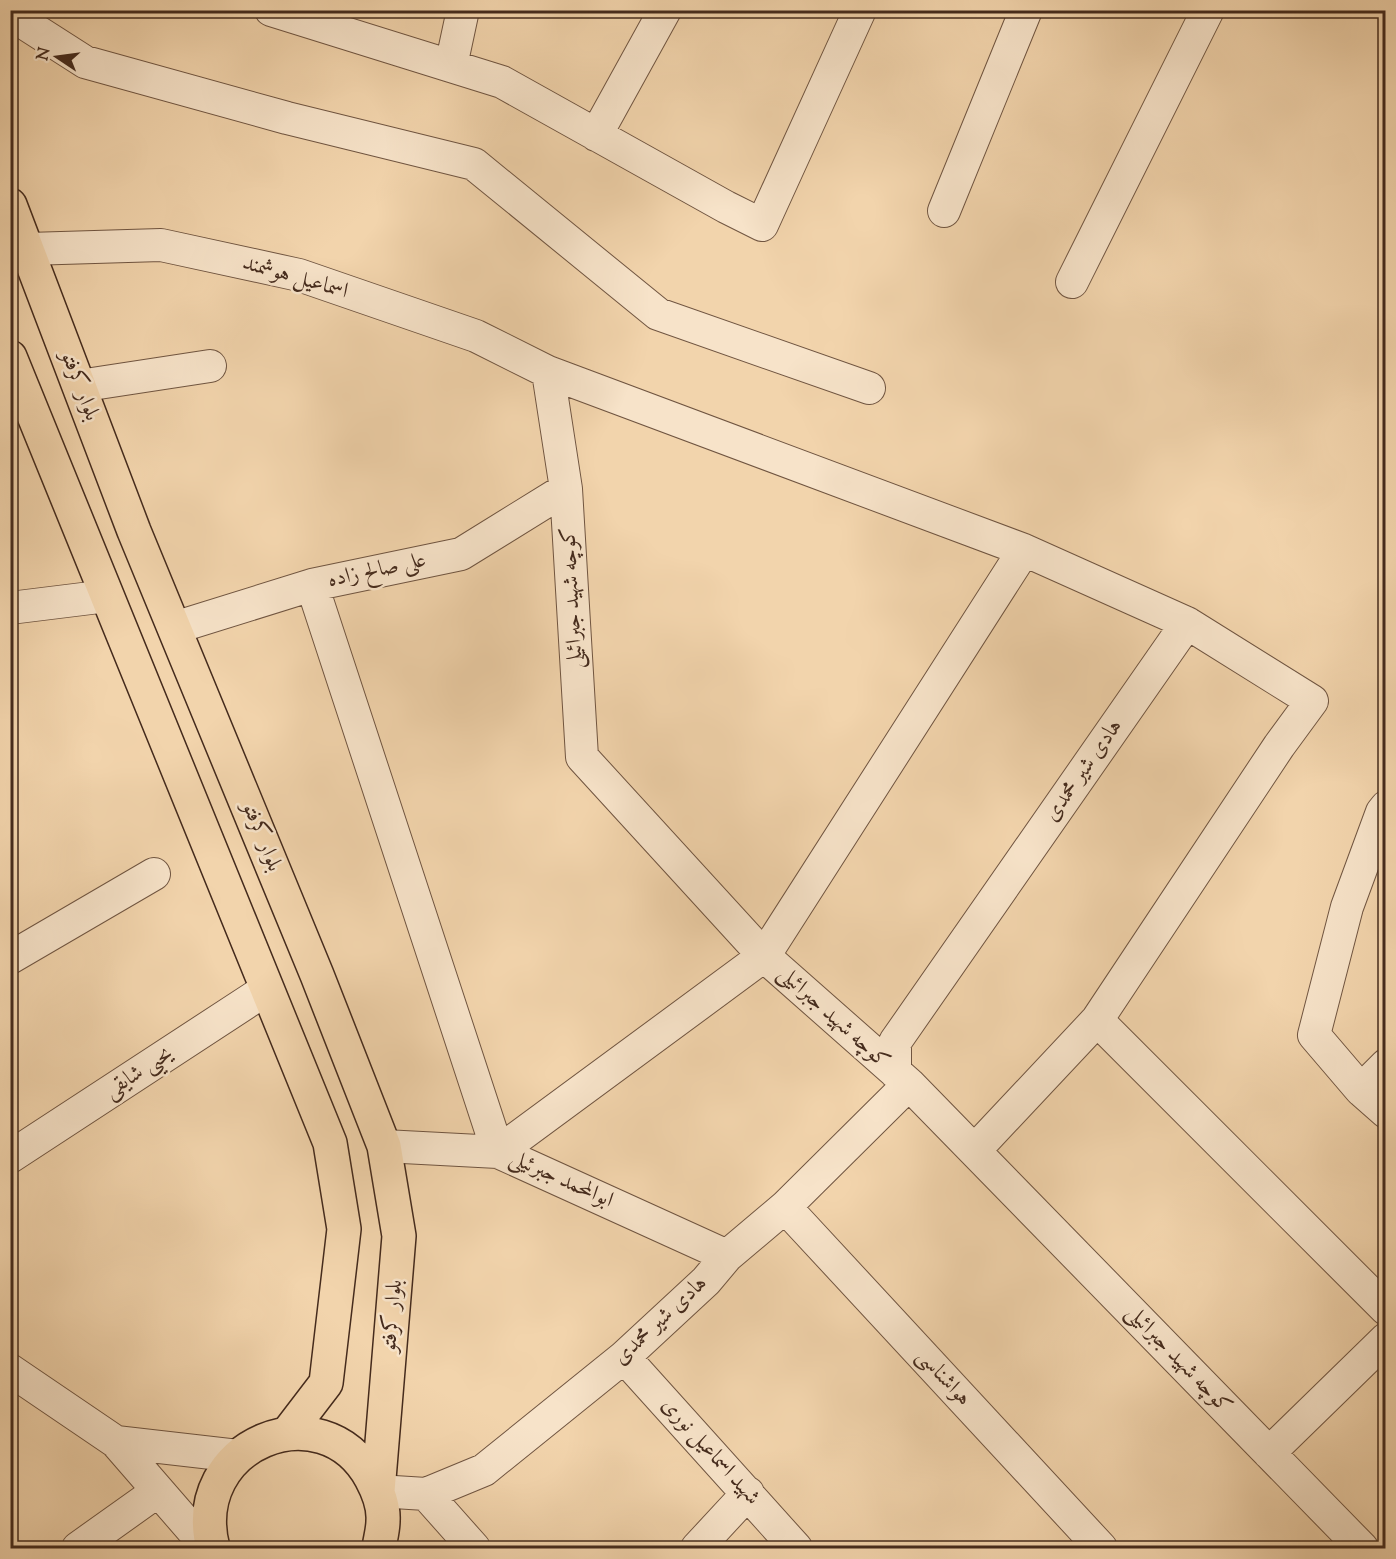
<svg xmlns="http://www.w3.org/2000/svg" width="1396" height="1559" font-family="'Sorts Mill Goudy',Amiri,serif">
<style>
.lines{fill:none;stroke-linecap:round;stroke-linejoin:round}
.minor-casing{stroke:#705541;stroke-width:34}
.major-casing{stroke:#452b1d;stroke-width:36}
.minor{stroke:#f7e3c9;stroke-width:32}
.major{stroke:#f2d4ac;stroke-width:33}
.labels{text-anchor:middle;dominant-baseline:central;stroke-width:5;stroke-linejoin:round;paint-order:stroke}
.street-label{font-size:22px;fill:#452b1d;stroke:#f7e3c9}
</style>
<rect width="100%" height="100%" fill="#f2d4ac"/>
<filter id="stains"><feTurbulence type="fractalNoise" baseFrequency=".00333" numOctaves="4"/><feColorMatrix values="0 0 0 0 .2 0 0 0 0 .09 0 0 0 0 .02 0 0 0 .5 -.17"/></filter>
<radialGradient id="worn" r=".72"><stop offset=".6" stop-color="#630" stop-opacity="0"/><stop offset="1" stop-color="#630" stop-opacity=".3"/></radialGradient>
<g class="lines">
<!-- minor casing -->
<g class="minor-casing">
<path id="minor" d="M271,10L502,82L726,207L762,225L860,10
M10,14L85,62L287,118L474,164L658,314L869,388
M451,66L463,10
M596,135L665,10
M944,211L1026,10
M28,249L161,245L299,275L476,336L548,372L1024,550L764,956L498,1152L312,585
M1072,282L1208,10
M548,372L566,489L582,757L764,956L909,1084L1362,1548
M79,386L210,366
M10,608L107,596
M1187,623L1312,701L1279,746L1097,1020L1386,1309
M174,628L312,585L461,554L566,489
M1386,807L1382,812L1347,907L1314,1035L1361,1090L1386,1065
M10,958L154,874
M895,1072V1042L1187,623L1024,550
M1361,1090L1386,1112
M384,1146L498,1152L727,1256
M975,1150L1097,1020
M10,1157L267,989
M785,1207L1101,1548
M624,1357L796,1548
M10,1370L116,1442
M1269,1453L1386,1339
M378,1491L426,1494L484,1470L624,1357L706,1281L727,1256L785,1207L909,1084
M426,1494L474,1548
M78,1548L158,1491
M208,1548L116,1442L238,1456
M697,1548L748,1493"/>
</g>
<!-- major casing -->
<g class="major-casing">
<path id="major" d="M10,205L134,531L317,975L384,1146L399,1236L378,1491
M10,357L330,1143L344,1229L326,1383L287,1434
M213,1548C186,1444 322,1389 371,1478C378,1491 384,1506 383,1521C383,1530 380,1540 379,1548"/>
</g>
<!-- minor -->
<use href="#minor" class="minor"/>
<!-- major -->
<use href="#major" class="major"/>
</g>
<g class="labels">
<!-- street labels -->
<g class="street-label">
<text transform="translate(295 278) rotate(16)">اسماعیل هوشمند</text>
<text transform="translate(79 386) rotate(69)">بلوار کرفتو</text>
<text transform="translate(377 571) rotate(-12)">علی صالح زاده</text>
<text transform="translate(573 598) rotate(-93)">کوچه شهید جبرائیلی</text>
<text transform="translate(1084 771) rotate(-55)">هادی شیر محمدی</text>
<text transform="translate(261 837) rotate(68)">بلوار کرفتو</text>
<text transform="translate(833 1018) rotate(42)">کوچه شهید جبرائیلی</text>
<text transform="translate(139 1073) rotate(-33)">یحیی شایقی</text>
<text transform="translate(561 1180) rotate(24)">ابوالمحمد جبرئیلی</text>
<text transform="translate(393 1316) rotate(-85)">بلوار کرفتو</text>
<text transform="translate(661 1321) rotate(-43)">هادی شیر محمدی</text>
<text transform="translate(1178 1360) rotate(46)">کوچه شهید جبرائیلی</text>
<text transform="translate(943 1378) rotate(47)">هواشناسی</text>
<text transform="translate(710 1452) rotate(48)">شهید اسماعیل نوری</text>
</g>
</g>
<!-- margin -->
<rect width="1396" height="1559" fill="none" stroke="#f2d4ac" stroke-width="36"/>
<rect x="12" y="12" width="1372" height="1535" fill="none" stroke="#452b1d" stroke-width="3"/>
<rect x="18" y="18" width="1360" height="1523" fill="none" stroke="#452b1d" stroke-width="1.5"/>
<!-- north arrow -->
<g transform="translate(57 57) rotate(283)" stroke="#f7e3c9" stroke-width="4.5" paint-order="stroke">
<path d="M0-4.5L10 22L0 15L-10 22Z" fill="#452b1d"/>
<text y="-9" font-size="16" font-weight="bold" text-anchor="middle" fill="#452b1d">N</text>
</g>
<rect width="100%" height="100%" filter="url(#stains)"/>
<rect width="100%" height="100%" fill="url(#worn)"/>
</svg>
